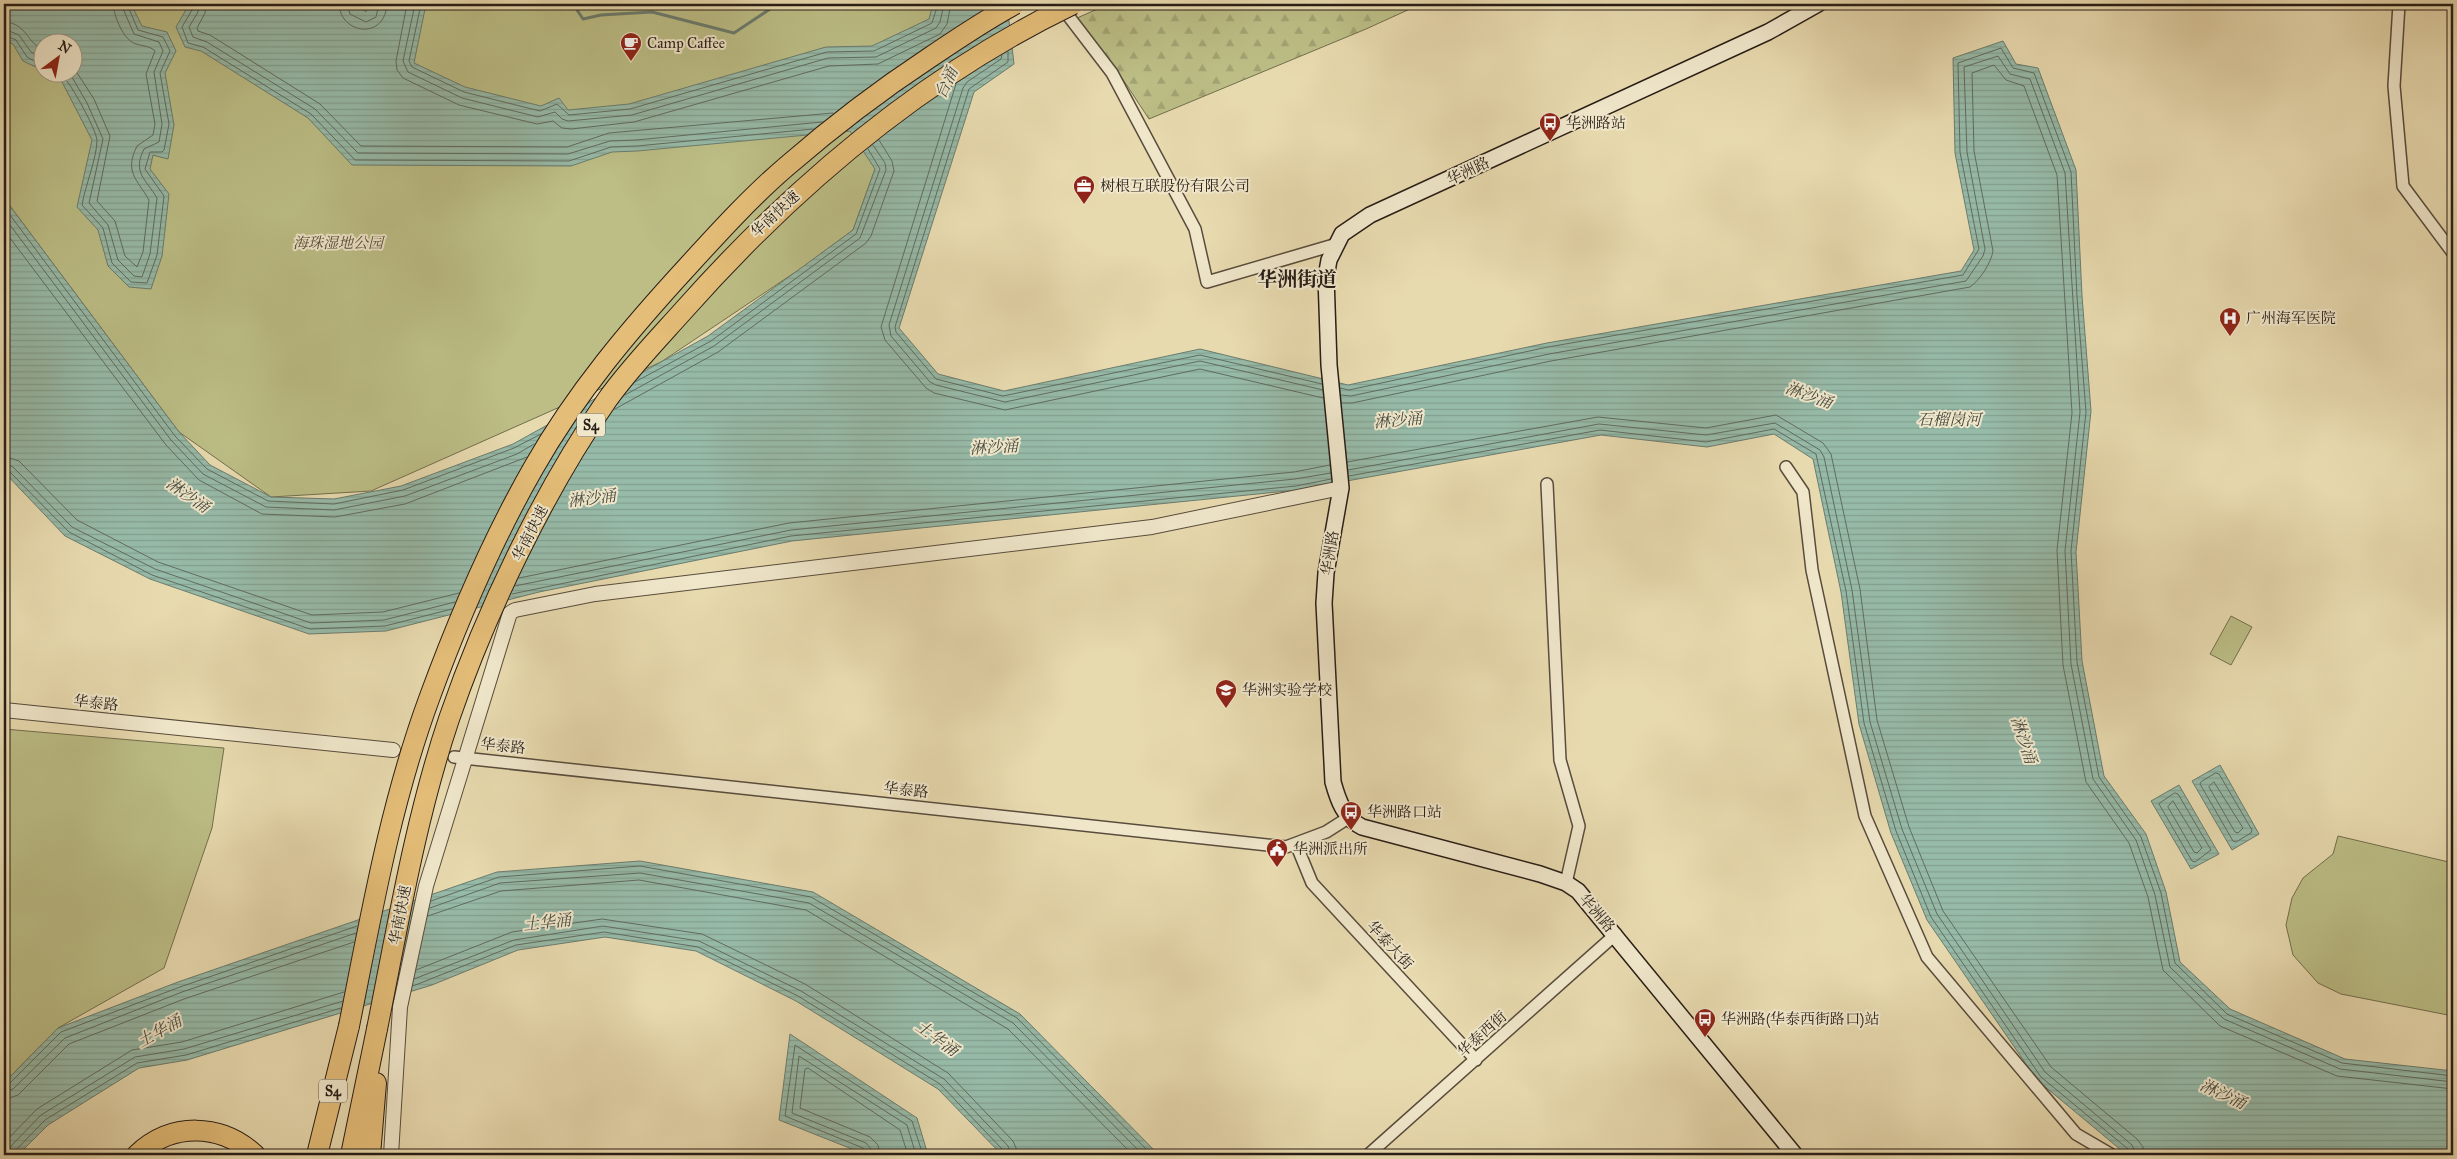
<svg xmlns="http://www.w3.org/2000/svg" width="2457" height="1159" font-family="'IM FELL Great Primer','Noto Serif SC',serif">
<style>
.forest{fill:url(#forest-firs);stroke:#726e4e}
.green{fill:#bcbe86;stroke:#726e4e;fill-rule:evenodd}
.water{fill:url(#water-rules);stroke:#6b7c6e}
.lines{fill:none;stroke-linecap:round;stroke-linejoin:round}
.shore{stroke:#606c60;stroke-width:1}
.stream{stroke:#6b7c6e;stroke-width:3}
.minor-casing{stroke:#584c3c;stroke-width:14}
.tertiary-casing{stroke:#584c3c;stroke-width:16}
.secondary-casing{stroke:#281d16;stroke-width:18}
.motorway-casing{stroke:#281d16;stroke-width:22}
.minor{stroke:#f0e7cb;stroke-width:11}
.tertiary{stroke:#f0e7cb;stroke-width:14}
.secondary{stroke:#f0e7cb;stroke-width:15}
.motorway{stroke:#e4bd78;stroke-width:20}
.motorway-bridge-casing{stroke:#281d16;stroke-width:22;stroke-linecap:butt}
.motorway-bridge{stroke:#e4bd78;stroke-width:20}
.labels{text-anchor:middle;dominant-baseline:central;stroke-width:4;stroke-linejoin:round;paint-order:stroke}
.shield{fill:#f0e7cb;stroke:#645a4c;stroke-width:1}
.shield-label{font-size:14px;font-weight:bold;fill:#281d16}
.poi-label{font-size:15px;fill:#281d16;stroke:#f0e7cb;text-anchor:start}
.street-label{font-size:15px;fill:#281d16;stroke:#f0e7cb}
.park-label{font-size:15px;font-style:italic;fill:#544d38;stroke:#f0e7cb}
.water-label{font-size:16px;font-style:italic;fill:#494c42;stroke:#f0e7cb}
.district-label{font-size:20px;font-weight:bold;fill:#281d16;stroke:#f0e7cb}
</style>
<defs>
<pattern id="forest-firs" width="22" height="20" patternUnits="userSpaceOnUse" patternTransform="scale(1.25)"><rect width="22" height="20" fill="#bcbe86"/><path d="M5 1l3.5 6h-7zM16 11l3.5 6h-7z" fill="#a2a373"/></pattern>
<pattern id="water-rules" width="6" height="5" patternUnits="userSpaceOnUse" patternTransform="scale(1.25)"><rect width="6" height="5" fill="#97bba9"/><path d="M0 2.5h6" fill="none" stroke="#82a091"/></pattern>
</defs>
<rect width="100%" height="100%" fill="#e8daaf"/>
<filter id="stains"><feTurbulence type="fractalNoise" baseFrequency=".004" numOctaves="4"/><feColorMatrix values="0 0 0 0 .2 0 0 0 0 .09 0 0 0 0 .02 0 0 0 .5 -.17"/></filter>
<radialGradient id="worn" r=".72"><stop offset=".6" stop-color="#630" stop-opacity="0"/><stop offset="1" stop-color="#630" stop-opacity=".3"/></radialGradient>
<!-- forest -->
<path class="forest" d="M1109,4H1421L1366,29L1149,119L1124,81L1077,18Z"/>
<!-- green -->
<path class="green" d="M4,4H948L875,169L853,230L803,267L661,362L371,491L271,497L179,432L4,198ZM42,42H72V72H42Z
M2231,616L2252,627L2231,665L2210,654Z
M4,729L224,748L212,828L164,968L58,1028L4,1083Z
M2338,836L2453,863V1016L2341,994L2318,983L2293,955L2286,925L2292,898L2303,878L2333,854Z"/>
<!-- water -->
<path class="water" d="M4,4H131L142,26L167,32L176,51L165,73L174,125L168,159L153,155L150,169L169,194L162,256L151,289L129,287L108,266L98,230L77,207L92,140L60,78L48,73L72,72V42H42V70L23,61L13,44L4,40Z
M186,4H355L366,12L369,4H426L414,63L465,87L541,106L559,98L568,110L629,104L826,47L872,46L929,19L933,4H1007L1014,64L974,92L899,328L938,374L1004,391L1200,349L1348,385L1547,343L1961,271L1974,250L1955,153L1953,58L2003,41L2016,64L2038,68L2076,170L2082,296L2091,411L2076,552L2082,661L2104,776L2146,834L2166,892L2180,962L2230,1009L2345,1059L2453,1071V1155H2127L2037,1080L1927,920L1891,833L1859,724L1841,592L1813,459L1774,434L1707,447L1601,435L1297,490L792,541L539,592L386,631L309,634L150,579L65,536L4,472V198L179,432L210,465L271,497L334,499L401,486L513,444L708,336L853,230L875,169L850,131L637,151L612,152L571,166L352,165L308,118L201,51L185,47L176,27L187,8Z
M2220,765L2259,834L2232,850L2192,781Z
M2179,785L2219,854L2191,869L2151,801Z
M640,861L813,892L1020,1014L1159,1155H1002L938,1089L796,1001L696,951L605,937L518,950L432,985L187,1060L139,1068L48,1125L18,1155H4V1083L58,1028L178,982L497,872Z
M790,1034L917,1118L928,1155H867L779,1120Z"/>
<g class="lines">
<!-- shore -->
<path class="shore" d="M191,4L192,10L182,27L188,43L203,47L311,114L355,160L569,161L611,147L637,146L813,129
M198,4V12L189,27L193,37L207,42L315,109L358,153L568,154L610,141L636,140L822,122
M206,4L205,13L197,28L198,31L210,35L320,104L361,146L567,147L609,133L833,113
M339,4C340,34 385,41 387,4
M347,4L350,14L366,22L376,17L379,4
M407,4L396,61L397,70L403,78L459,105L537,124L553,121L562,128L571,129L634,122L829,66L878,64L940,34L947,24L951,4
M415,4L403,61L408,72L462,98L538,117L555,112L562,119L568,121L632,115L828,58L876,57L936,28L940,22L944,4
M421,4L409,61L412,67L464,92L540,111L557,104L569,115L630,109L827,52L874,51L932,23L938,4
M4,22C27,23 26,42 42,49
M4,29L19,35L31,52L42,58
M4,35L16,40L27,57L42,65
M1008,52V62L969,89L895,327L896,332L936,379L1003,396L1200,355L1322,384
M1002,55L1001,59L967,82L963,88L889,325L891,336L930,382L936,385L1005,402L1200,361L1323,390
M72,65L94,99L110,136L97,201L115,221L125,256L137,267L143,252L149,200C137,179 124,172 137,146L153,135L155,124L146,74L155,51C150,46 143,46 136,44C123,40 114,16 113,4
M59,72C68,77 96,129 97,140C97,158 85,186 82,205L103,228L112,263L131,282L147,283L157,255L164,196L145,169L150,152H162L164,150L169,124L160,73L170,51L163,37L138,30L127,4
M69,72L87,103L103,139L89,203L108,225L118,260L134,276L142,277L150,254L157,198C146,179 132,173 144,149L159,142L162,124L154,72L163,51L159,42L134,34L121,4
M956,84L881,327L885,340L926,388L934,393L1005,410L1200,369L1323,398
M4,207L175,436L207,469L268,501L334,504L403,490L514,448L541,434
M4,217L171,440L203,474L266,507L334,510L405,496L517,454L534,444
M4,230L166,445L199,480L262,514L335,517L405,504L527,457
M635,382L711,341L856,234L880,169L868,149
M1340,388L1349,390L1548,347L1963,275L1979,249L1960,152L1958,63L2001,48L2013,68L2034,73L2071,172L2077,297L2086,412L2071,551L2077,662L2099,777L2141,837L2161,893L2175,963L2227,1014L2342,1063L2453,1076
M625,395L714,346L860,238L886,170L885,163L873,145
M1341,395L1351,396L1549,354L1966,281L1983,256L1985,249L1967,152L1964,67L1998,56L2010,74L2030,79L2065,173L2080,412L2065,551L2071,664L2093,779L2136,840L2155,895L2170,967L2224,1019L2340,1069L2453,1082
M1341,403H1352L1551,361L1970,287C1980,280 1991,263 1993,251L1974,151L1972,73L1994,65L2006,80L2024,86L2057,175L2072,413L2057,550L2063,665L2086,782L2129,843L2148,897L2163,970L2220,1026L2337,1076L2453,1089
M615,409L718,352L866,243L871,236L894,171L892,161L879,140
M4,456L19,461L77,520L158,562L312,615L383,612L459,593
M1347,462L1598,417L1706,428L1776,415L1823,443L1831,454L1860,589L1877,720L1909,827L1943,911L2051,1067L2137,1139L2143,1147L2144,1155
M4,463L13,467L72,527L155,569L311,623L384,620L455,602
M4,470L9,471L69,532L152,575L310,629L385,626L452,609
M1348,470L1599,424L1706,435L1775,423L1820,450L1824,457L1852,590L1870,722L1902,829L1937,914L2045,1072L2132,1145L2136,1155
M1349,476L1600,430L1706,442L1774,429L1816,454L1846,591L1864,723L1896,831L1931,917L2041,1077L2128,1149L2130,1155
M519,578L789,523L1294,472L1330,465
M515,586L791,530L1295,479L1331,473
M512,594L791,536L1296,486L1331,479
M2216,773L2219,774L2252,830L2251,833L2236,842L2233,841L2200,784L2201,782Z
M2214,782L2243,828L2238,833L2235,832L2209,787Z
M2175,793L2178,794L2211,850L2195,862L2192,861L2159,804Z
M2173,801L2202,848L2197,853L2194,852L2168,807Z
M431,901L499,877L640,866L811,897L1017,1018L1152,1155
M430,908L500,883L640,873L809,903L1013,1023L1143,1155
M428,916L501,891L639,880L806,910L1008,1029L1133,1155
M416,970L512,932L602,919L702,934L805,984L948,1073L1013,1141L1019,1155
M414,979L514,940L603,926L699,941L801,991L944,1079L1008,1146L1011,1155
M413,986L516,945L604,932L698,947L798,996L940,1084L1003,1150L1005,1155
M4,1086L9,1084L61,1032L180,987L357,926
M4,1092L13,1089L65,1038L182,992L356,933
M4,1100L18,1095L69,1044L184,999L354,942
M4,1143L37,1109L132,1050L182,1042L344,992
M8,1155L11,1146L41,1115L135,1057L184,1049L343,1001
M15,1155L16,1150L45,1120L137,1063L186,1055L341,1008
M866,1155L863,1148L785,1116L795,1045L912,1121L923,1155
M873,1155L871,1149L866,1143L792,1113L799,1056L907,1125L916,1155
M880,1155L878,1145L870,1137L800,1108L805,1069L808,1068L900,1130L908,1155"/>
<!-- stream -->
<path class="stream" d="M573,4L583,19L601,15L652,12L734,33L770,9L774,4"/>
<!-- minor casing -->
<g class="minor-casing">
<path id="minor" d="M2399,4L2394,86L2403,186L2453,253
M1060,5L1112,73L1195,229L1207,282L1337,244
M1786,467L1803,492L1812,570L1865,816L1927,957L2076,1134L2112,1155
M1547,484L1560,760L1579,826L1566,883
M454,757L1286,847L1326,832L1348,818
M1296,844L1312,883L1476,1060
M1368,1155L1616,934"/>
</g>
<!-- tertiary casing -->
<g class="tertiary-casing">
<path id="tertiary" d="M4,710L393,750
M391,1155L400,1007L426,886L510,613L515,610L595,594L1152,527L1341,488"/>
</g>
<!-- secondary casing -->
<g class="secondary-casing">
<path id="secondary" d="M1795,1155L1578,891L1566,883L1540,874L1362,827C1344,818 1338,800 1333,782L1324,603L1326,573L1341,488L1329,365L1326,277L1329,260L1342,234L1370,215L1768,32L1818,4"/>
</g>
<!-- motorway casing -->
<g class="motorway-casing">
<path id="motorway" d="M137,1155C171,1122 221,1123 255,1155
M317,1155L349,1026
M351,1155L377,1029
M370,1155L376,1083"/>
</g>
<!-- minor -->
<use href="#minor" class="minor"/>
<!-- tertiary -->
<use href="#tertiary" class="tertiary"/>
<!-- secondary -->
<use href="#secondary" class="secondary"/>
<!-- motorway -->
<use href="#motorway" class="motorway"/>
<!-- motorway-bridge casing -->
<g class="motorway-bridge-casing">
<path id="motorway-bridge" d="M349,1026C371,916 390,805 429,699C458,620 492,540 534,467C576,393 631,328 689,265C720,231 752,196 787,166C832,127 879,91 929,58C957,39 985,20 1015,4
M377,1029C398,925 415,820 449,719C485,614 543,492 607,400C629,369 657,340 683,311C793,187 922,77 1073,4"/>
</g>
<!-- motorway-bridge -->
<use href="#motorway-bridge" class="motorway-bridge"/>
</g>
<!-- icons -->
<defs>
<g id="cafe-pin" transform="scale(1.125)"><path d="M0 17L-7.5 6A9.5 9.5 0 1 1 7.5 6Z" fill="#8f2418" stroke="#f0e7cb"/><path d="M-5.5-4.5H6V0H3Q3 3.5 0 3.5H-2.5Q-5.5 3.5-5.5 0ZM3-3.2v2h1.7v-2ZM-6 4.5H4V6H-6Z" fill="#fff"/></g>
<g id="bus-pin" transform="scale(1.125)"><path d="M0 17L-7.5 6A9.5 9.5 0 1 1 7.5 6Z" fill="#8f2418" stroke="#f0e7cb"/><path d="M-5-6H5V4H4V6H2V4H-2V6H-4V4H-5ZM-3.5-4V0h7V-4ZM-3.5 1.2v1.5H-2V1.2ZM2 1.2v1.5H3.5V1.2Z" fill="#fff"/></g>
<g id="office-pin" transform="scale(1.125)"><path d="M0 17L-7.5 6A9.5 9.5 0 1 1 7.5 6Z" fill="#8f2418" stroke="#f0e7cb"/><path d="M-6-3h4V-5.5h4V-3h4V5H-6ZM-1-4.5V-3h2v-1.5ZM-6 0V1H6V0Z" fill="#fff"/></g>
<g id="hospital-pin" transform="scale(1.125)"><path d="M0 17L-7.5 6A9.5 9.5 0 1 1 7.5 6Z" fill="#8f2418" stroke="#f0e7cb"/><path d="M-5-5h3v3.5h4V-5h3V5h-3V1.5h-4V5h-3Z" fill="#fff"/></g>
<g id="school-pin" transform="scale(1.125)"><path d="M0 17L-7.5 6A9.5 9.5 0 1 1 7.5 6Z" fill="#8f2418" stroke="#f0e7cb"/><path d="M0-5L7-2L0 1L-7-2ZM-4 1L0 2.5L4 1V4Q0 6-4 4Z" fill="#fff"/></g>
<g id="civic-pin" transform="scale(1.125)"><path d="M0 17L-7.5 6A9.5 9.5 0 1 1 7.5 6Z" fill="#8f2418" stroke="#f0e7cb"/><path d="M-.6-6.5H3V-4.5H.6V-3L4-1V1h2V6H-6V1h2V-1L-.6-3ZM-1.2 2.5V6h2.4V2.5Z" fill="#fff"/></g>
</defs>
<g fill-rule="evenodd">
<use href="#cafe-pin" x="631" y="43"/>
<use href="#bus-pin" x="1550" y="123"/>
<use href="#office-pin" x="1084" y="186"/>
<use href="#hospital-pin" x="2230" y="318"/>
<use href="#school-pin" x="1226" y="690"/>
<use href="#bus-pin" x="1351" y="812"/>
<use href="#civic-pin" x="1277" y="849"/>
<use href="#bus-pin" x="1705" y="1019"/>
</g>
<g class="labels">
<!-- shield labels -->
<g class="shield">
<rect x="577" y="413.5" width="28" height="23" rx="4"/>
<rect x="319" y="1079.5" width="28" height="23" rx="4"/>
</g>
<g class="shield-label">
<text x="591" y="425">S4</text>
<text x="333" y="1091">S4</text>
</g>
<!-- poi labels -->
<g class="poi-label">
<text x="647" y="43">Camp Caffee</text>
<text x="1566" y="123">华洲路站</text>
<text x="1100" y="186">树根互联股份有限公司</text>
<text x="2246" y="318">广州海军医院</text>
<text x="1242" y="690">华洲实验学校</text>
<text x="1367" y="812">华洲路口站</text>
<text x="1293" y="849">华洲派出所</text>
<text x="1721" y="1019">华洲路(华泰西街路口)站</text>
</g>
<!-- street labels -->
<g class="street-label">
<text transform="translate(1468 171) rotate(-25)">华洲路</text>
<text transform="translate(775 214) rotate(-43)">华南快速</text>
<text transform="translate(530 533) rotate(-63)">华南快速</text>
<text transform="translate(1330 553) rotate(-81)">华洲路</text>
<text transform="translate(96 703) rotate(6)">华泰路</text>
<text transform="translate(503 746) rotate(6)">华泰路</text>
<text transform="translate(906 790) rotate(6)">华泰路</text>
<text transform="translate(1597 913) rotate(49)">华洲路</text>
<text transform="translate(400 915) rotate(-79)">华南快速</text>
<text transform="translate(1390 945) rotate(47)">华泰大街</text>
<text transform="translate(1482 1034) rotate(-42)">华泰西街</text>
</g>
<!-- park labels -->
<g class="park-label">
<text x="338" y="243">海珠湿地公园</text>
</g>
<!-- water labels -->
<g class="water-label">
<text transform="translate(946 83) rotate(-65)">台涌</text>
<text transform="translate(1809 395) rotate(20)">淋沙涌</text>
<text x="1949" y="419">石榴岗河</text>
<text transform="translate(1398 420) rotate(-5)">淋沙涌</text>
<text transform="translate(994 447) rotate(-3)">淋沙涌</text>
<text transform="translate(188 495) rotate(35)">淋沙涌</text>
<text transform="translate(592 498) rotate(-7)">淋沙涌</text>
<text transform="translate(2024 740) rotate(72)">淋沙涌</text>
<text transform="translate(547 922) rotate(-6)">土华涌</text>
<text transform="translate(159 1031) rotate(-29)">土华涌</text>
<text transform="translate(937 1038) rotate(36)">土华涌</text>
<text transform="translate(2223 1094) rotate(25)">淋沙涌</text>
</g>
<!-- district labels -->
<g class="district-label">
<text x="1297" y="279">华洲街道</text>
</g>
</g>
<!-- margin -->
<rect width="2457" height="1159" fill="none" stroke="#e8daaf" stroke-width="20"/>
<rect x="5" y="5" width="2447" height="1149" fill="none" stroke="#281d16" stroke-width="2.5"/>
<rect x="10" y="10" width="2437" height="1139" fill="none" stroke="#281d16"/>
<!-- north arrow -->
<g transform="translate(58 58) rotate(32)"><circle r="24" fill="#f0e7cb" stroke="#a09683"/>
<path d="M0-4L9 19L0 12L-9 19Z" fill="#8f2418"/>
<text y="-8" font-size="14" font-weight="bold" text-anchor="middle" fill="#281d16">N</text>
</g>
<rect width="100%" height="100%" filter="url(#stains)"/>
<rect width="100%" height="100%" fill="url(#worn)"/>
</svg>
